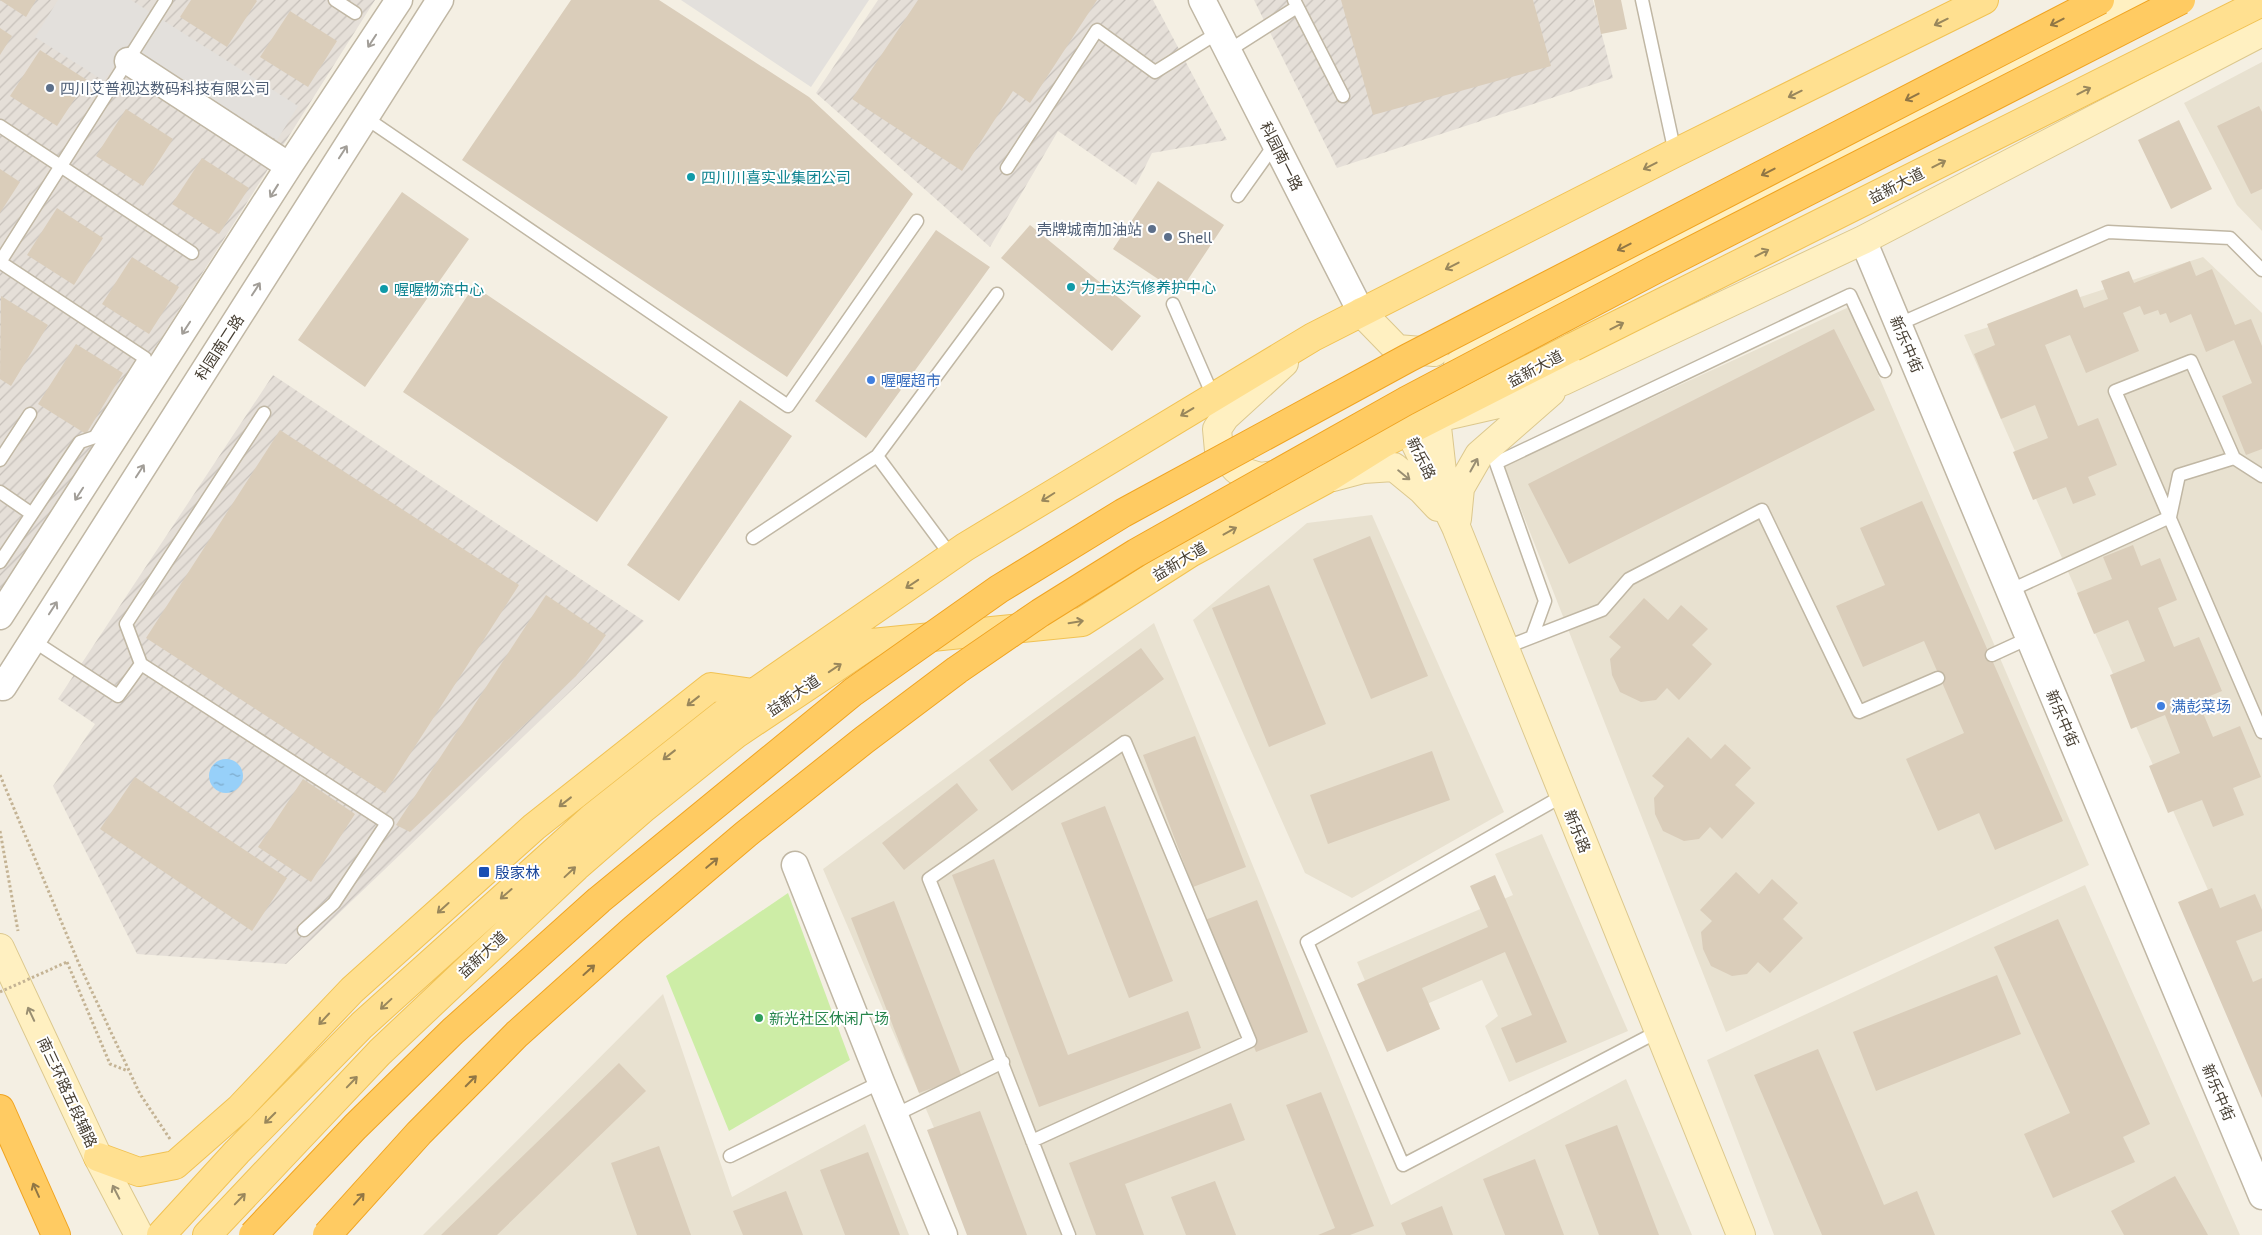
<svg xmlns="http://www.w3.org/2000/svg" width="2262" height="1235" font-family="'Exo 2','Noto Sans SC',sans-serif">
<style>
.residential{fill:#e8e1d0}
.industrial{fill:url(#industrial-furrows)}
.grass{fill:#cdeda6}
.parking{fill:#e3e0dc}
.water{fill:url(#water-ripples)}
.building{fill:#dacdba}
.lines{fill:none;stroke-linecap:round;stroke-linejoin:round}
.lane-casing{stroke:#c0b7a4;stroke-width:15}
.street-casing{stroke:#c0b7a4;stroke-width:29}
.secondary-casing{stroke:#dcc88e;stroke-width:30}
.primary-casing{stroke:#f1c253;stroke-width:30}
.highway-casing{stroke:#f0a421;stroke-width:30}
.path{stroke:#c4b394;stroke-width:3;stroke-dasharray:2.5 2.5;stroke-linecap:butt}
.lane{stroke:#fff;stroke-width:12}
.street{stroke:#fff;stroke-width:26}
.secondary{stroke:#fff0c1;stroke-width:28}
.primary{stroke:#ffe090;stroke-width:28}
.highway{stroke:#ffcb62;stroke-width:28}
.primary-bridge-casing{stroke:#f1c253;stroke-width:30;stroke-linecap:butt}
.highway-bridge-casing{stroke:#f0a421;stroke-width:30;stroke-linecap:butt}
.path-bridge{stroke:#c4b394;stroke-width:3;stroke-dasharray:2.5 2.5;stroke-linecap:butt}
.primary-bridge{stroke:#ffe090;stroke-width:28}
.highway-bridge{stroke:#ffcb62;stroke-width:28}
.oneway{stroke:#99875c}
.oneway2{stroke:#907645}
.oneway3{stroke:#a29e98}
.oneway4{stroke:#998e72}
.service-dot{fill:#5c6f8a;stroke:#fff;stroke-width:2}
.culture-dot{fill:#0f9aa8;stroke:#fff;stroke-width:2}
.shop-dot{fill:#3f7fe0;stroke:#fff;stroke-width:2}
.transit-dot{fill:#1a4fb4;stroke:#fff;stroke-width:2}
.leisure-dot{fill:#2e9e5b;stroke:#fff;stroke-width:2}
.labels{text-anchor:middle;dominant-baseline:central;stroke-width:4;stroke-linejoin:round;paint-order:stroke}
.service-label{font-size:15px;fill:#4e5e75;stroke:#fff;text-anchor:start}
.street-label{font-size:15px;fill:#463e32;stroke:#fff}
.culture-label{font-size:15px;fill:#0d838f;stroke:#fff;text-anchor:start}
.shop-label{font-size:15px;fill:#366cbe;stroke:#fff;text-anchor:start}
.transit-label{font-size:15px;fill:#164399;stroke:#fff;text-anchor:start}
.leisure-label{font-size:15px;fill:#27864d;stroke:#fff;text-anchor:start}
</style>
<defs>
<pattern id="industrial-furrows" width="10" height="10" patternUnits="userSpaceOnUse" patternTransform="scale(1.25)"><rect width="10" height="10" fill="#e5dfd8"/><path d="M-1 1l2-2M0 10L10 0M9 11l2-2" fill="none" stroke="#c6c0ba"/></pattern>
<pattern id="water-ripples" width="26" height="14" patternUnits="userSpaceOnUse" patternTransform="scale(1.25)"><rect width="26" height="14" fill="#97d0f9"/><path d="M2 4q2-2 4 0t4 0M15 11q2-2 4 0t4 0" fill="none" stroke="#7daaca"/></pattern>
</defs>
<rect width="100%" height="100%" fill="#f4efe3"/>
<!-- residential -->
<path class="residential" d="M2262,62V231L2237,205L2184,103Z
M2203,257L2262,313V1013L1964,335Z
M1849,307L2089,865L1726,1032L1504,466Z
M1372,515L1504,812L1352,898L1305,873L1193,620L1307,523Z
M1154,623L1391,1205L1626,1079L1692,1235H980L823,869Z
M1542,834L1628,1031L1509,1082L1485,1026L1498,1016L1482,980L1383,1023L1357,962L1513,895L1495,854Z
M2085,885L2240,1235H1774L1707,1060Z
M663,994L732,1197L865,1124L909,1235H423Z"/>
<!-- industrial -->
<path class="industrial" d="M0,0H375L0,593Z
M878,0H1153L1227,140L1152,153L1136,185L1058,131L990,247L816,93Z
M1254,0H1593L1613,78L1337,168Z
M273,375L644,621L286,964L137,954L53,786L95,724L58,699Z"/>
<!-- grass -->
<path class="grass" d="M788,893L850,1060L729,1131L666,976Z"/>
<!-- parking -->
<path class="parking" d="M58,0H131L298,106L277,140L127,45L104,81L35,37Z
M681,0H869L811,87Z"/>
<!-- water -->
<path class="water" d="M209 776a17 17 0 1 1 34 0a17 17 0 1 1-34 0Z"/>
<!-- building -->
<path class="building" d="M0,0H36L26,17Z
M191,0H256L257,1L227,47L180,17Z
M571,0H659L809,97L913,194L787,377L462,160Z
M918,0H1097L1030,103L1013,91L962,171L852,99Z
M1341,0H1533L1551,66L1373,115Z
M1594,0H1621L1627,29L1601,34Z
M290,11L337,41L308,87L260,57Z
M0,28L12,36L0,55Z
M40,50L87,80L57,126L10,96Z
M2259,106L2262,112V189L2251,194L2217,126Z
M126,109L173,139L143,186L96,156Z
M2179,120L2212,189L2171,209L2138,140Z
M202,158L249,188L219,234L172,204Z
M0,169L20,182L0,213Z
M1158,181L1224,225L1179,293L1113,249Z
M402,192L469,239L365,387L298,340Z
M57,208L103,238L74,285L27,255Z
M1030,225L1141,316L1112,351L1001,258Z
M936,230L990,267L866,438L815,401Z
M132,257L179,287L149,334L102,304Z
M2190,261L2196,276L2212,269L2235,325L2251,319L2262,346V449L2246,455L2222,396L2252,383L2234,340L2206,352L2191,314L2170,323L2166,313L2160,315L2158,310L2144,315L2140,306L2123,313L2139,351L2086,373L2070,335L2045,345L2078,426L2098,418L2117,465L2088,477L2096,495L2073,504L2066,487L2033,500L2013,452L2048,438L2035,405L2001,419L1974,354L1995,345L1987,324L2077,289L2084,308L2108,299L2101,281L2129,271L2134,283Z
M474,286L668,417L597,522L403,392Z
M1,296L48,325L11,386L0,379Z
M1834,329L1875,410L1569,564L1528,484Z
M76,344L123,373L86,434L38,404Z
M740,400L792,436L679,601L627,565Z
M280,430L519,585L385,793L146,638Z
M1922,501L2063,821L1995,850L1979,813L1938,831L1906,759L1964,733L1924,641L1863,667L1836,606L1885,585L1860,528Z
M1370,536L1428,676L1371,699L1313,559Z
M2133,545L2141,566L2160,558L2177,600L2158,608L2174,647L2199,637L2222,691L2198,701L2213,737L2240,726L2261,777L2233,788L2244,815L2213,827L2202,800L2168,813L2149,766L2180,753L2165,715L2131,729L2110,675L2145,661L2128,620L2094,634L2077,593L2112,579L2103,557Z
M1269,585L1326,724L1269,747L1212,608Z
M546,595L606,635L576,676L410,832L396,825Z
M1644,598L1668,620L1681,605L1708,629L1692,645L1712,664L1679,700L1667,688L1656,700L1641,702L1620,692L1612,675L1610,659L1621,647L1609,637Z
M1141,648L1164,679L1012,791L989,760Z
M1195,736L1246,867L1193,887L1143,755Z
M1688,737L1711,759L1725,744L1751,768L1735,785L1755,803L1722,839L1710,827L1699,839L1684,841L1663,831L1655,814L1654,798L1664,786L1652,776Z
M1432,751L1450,800L1328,844L1310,795Z
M135,777L287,878L252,931L100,829Z
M303,779L355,814L311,882L258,847Z
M957,783L978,810L904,870L882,843Z
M1105,806L1173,981L1129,998L1061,823Z
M994,859L1068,1055L1188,1011L1201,1048L1039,1107L952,875Z
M1736,872L1759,894L1772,879L1798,903L1783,919L1803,938L1770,973L1758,962L1747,974L1732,976L1711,966L1703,949L1701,932L1712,921L1700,910Z
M1495,875L1567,1042L1516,1063L1501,1028L1532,1015L1505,952L1422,988L1440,1029L1387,1052L1357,984L1488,927L1470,886Z
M2212,888L2220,908L2255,894L2262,910V931L2236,941L2253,982L2262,978V1098L2178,902Z
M1257,900L1308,1032L1256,1052L1205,920Z
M894,901L962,1077L919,1093L851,918Z
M2058,919L2150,1124L2123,1137L2135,1162L2053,1198L2024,1134L2070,1113L1994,947Z
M1997,975L2021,1034L1876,1091L1853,1032Z
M1818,1049L1884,1205L1917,1191L1935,1235H1822L1754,1075Z
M619,1063L646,1091L497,1235H441Z
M1321,1092L1374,1226L1350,1235H1318L1335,1228L1286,1105Z
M1231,1103L1245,1140L1125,1184L1144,1235H1096L1069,1163Z
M980,1111L1027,1235H967L927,1130Z
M1617,1125L1659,1235H1599L1565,1145Z
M659,1146L691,1235H637L611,1163Z
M868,1152L900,1235H845L820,1170Z
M1535,1159L1564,1235H1505L1483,1179Z
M2175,1176L2208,1235H2124L2111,1211Z
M1215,1181L1236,1235H1186L1171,1197Z
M786,1191L803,1235H743L733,1211Z
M1442,1206L1453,1235H1406L1401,1223Z"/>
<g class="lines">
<!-- lane casing -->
<g class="lane-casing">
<path id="lane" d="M335,0L355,13
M1294,0L1343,96
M1642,0L1675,153
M1228,51L1297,7
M366,118L788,406L917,221
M0,126L192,253
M1007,168L1097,30L1155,72L1219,32
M1238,196L1275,144
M0,262L145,358L95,437L80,442L0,562
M0,262L166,0
M1173,304L1213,396
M1899,324L2108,232L2230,238L2262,270
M2234,458L2191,361L2115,391L2262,732
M0,460L30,414
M0,492L32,514
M753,538L877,456
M952,557L877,456L997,294
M2011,590L2170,517L2179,475L2234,458L2262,476
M1532,637L1545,601L1496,463L1850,295L1885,371
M32,640L118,696L141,664L126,624L264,413
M1504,648L1602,610L1629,579L1762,510L1859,712L1938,678
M1992,655L2029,638
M141,664L387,823L334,903L304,930
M1564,795L1307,942L1403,1165L1659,1031
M895,1115L1003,1062
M1032,1141L1250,1041L1125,742L929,879C977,997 1022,1116 1069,1235
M730,1156L881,1082"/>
</g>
<!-- street casing -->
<g class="street-casing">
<path id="street" d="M1202,0L1361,312
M128,61L289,166
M1863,240L2262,1196
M0,616L289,166L399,0
M0,680L3,687L440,0
M795,865L881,1082L944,1235"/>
</g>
<!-- secondary casing -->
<g class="secondary-casing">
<path id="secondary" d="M1361,312L1397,349L1434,352
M1484,338L1501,333L2144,0
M1284,363L1225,417L1217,429L1219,451L1237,470L1260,477L1290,473L1366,448
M1458,365L1501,333
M1417,409L1409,430L1456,527L1741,1235
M1333,477L1363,469L1394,467L1422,490L1438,507
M1457,519L1460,488L1479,455L1551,392
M1456,527L1442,472L1436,418L1502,403L1563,381L1863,240L2262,32
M0,948L98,1157L139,1235"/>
</g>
<!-- primary casing -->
<g class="primary-casing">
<path id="primary" d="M98,1157L139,1172L175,1165L240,1108L352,990L534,827L711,687L753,693
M161,1235L237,1152L362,1025L593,817L722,715L965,547L1313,337L1675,153L1984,0
M207,1235L380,1052L576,867L645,807L736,734L872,643L1082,622L1190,553L1325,480L1384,443L1573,347"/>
</g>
<!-- highway casing -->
<g class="highway-casing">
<path id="highway" d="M0,1109L56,1235"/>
</g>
<!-- path -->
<path class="path" d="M0,775L79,964L140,1094L170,1139
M0,831L18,931
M67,962L110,1064L128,1071"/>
<!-- lane -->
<use href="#lane" class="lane"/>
<!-- street -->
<use href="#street" class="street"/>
<!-- secondary -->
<use href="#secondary" class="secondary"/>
<!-- primary -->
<use href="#primary" class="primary"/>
<!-- highway -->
<use href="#highway" class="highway"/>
<!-- primary-bridge casing -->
<g class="primary-bridge-casing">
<path id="primary-bridge" d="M1573,347L2262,2"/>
</g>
<!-- highway-bridge casing -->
<g class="highway-bridge-casing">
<path id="highway-bridge" d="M253,1235L355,1127L453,1031L599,900L853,692L999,589L1123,513L1408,358L2100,0
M327,1235L419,1133L517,1034L633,930L746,834L864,740L957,670L1040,613L1136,553L1406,401L1654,270L2181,0"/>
</g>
<!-- path-bridge -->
<path class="path-bridge" d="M0,992L67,962"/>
<!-- primary-bridge -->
<use href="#primary-bridge" class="primary-bridge"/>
<!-- highway-bridge -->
<use href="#highway-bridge" class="highway-bridge"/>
</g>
<!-- one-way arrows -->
<defs><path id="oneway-shaft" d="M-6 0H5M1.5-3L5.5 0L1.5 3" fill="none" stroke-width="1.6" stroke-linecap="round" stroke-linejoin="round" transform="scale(1.25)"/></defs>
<g class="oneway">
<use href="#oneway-shaft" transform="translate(1941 22) rotate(154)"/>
<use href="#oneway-shaft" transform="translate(2084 91) rotate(-27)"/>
<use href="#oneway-shaft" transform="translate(1795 94) rotate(154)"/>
<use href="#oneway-shaft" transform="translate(1939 164) rotate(-27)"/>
<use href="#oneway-shaft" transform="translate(1650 166) rotate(153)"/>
<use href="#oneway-shaft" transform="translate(1762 253) rotate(-27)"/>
<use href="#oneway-shaft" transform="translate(1452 266) rotate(153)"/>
<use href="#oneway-shaft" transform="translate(1617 326) rotate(-27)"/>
<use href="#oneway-shaft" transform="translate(1187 412) rotate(149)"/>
<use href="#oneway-shaft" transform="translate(1048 497) rotate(148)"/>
<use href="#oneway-shaft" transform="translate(1230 531) rotate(-29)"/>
<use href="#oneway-shaft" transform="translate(912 584) rotate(146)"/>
<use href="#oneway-shaft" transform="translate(1076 622) rotate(-9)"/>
<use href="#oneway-shaft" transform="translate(835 668) rotate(-34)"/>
<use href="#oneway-shaft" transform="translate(693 701) rotate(142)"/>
<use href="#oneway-shaft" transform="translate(669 755) rotate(142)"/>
<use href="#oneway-shaft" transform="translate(565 802) rotate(142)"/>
<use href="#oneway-shaft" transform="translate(570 872) rotate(-43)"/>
<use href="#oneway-shaft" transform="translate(506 894) rotate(139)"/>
<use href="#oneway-shaft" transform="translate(443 908) rotate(138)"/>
<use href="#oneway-shaft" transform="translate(386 1004) rotate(137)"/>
<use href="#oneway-shaft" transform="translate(324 1019) rotate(133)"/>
<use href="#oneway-shaft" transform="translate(352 1082) rotate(-46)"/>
<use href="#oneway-shaft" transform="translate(270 1118) rotate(135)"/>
<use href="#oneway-shaft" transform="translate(240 1199) rotate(-46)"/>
</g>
<g class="oneway2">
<use href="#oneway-shaft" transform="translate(2057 22) rotate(153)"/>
<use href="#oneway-shaft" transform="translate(1912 97) rotate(153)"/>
<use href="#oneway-shaft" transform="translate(1768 172) rotate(153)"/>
<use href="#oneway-shaft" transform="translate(1624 247) rotate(153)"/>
<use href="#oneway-shaft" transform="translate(712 863) rotate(-40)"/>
<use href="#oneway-shaft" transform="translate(589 970) rotate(-42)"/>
<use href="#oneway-shaft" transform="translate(471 1081) rotate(-45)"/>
<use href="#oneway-shaft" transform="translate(36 1190) rotate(-114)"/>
<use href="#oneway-shaft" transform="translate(359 1199) rotate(-48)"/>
</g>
<g class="oneway3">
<use href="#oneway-shaft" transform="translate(372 41) rotate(123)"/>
<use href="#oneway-shaft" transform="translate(343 152) rotate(-57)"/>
<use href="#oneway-shaft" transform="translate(274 191) rotate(122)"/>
<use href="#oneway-shaft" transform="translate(256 289) rotate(-57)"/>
<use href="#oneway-shaft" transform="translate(186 328) rotate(123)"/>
<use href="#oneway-shaft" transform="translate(140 471) rotate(-57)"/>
<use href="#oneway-shaft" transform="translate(79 494) rotate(123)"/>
<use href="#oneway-shaft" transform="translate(53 608) rotate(-57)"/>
</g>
<g class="oneway4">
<use href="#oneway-shaft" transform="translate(1474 465) rotate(-61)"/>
<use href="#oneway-shaft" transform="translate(1404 475) rotate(39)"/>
<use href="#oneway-shaft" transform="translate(31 1014) rotate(-115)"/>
<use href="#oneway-shaft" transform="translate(116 1192) rotate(-117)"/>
</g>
<!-- markers -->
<g class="service-dot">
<circle cx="50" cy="88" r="5"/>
<circle cx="1152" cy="229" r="5"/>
<circle cx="1168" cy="237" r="5"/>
</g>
<g class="culture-dot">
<circle cx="691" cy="177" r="5"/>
<circle cx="1071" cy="287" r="5"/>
<circle cx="384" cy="289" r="5"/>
</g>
<g class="shop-dot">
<circle cx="871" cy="380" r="5"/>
<circle cx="2161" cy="706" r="5"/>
</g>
<rect class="transit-dot" x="478" y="866" width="12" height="12" rx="2.5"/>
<circle class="leisure-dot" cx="759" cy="1018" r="5"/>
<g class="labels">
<!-- service labels -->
<g class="service-label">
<text x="60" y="88">四川艾普视达数码科技有限公司</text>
<text x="1142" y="229" text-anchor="end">壳牌城南加油站</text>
<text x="1178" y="237">Shell</text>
</g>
<!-- street labels -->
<g class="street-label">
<text transform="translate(1282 156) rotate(63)">科园南一路</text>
<text transform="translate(1896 185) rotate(-27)">益新大道</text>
<text transform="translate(1907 344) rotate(67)">新乐中街</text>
<text transform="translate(219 347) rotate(-57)">科园南二路</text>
<text transform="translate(1535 368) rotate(-28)">益新大道</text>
<text transform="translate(1422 458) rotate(64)">新乐路</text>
<text transform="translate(1179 561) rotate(-31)">益新大道</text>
<text transform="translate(793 695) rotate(-34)">益新大道</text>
<text transform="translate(2063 718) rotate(67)">新乐中街</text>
<text transform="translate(1578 831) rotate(68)">新乐路</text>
<text transform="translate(482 954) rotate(-43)">益新大道</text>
<text transform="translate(68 1092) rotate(65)">南三环路五段辅路</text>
<text transform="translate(2219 1092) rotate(67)">新乐中街</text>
</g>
<!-- culture labels -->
<g class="culture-label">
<text x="701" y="177">四川川喜实业集团公司</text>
<text x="1081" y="287">力士达汽修养护中心</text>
<text x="394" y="289">喔喔物流中心</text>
</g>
<!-- shop labels -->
<g class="shop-label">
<text x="881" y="380">喔喔超市</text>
<text x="2171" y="706">满彭菜场</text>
</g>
<!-- transit labels -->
<g class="transit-label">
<text x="495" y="872">殷家林</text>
</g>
<!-- leisure labels -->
<g class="leisure-label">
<text x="769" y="1018">新光社区休闲广场</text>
</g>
</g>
</svg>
